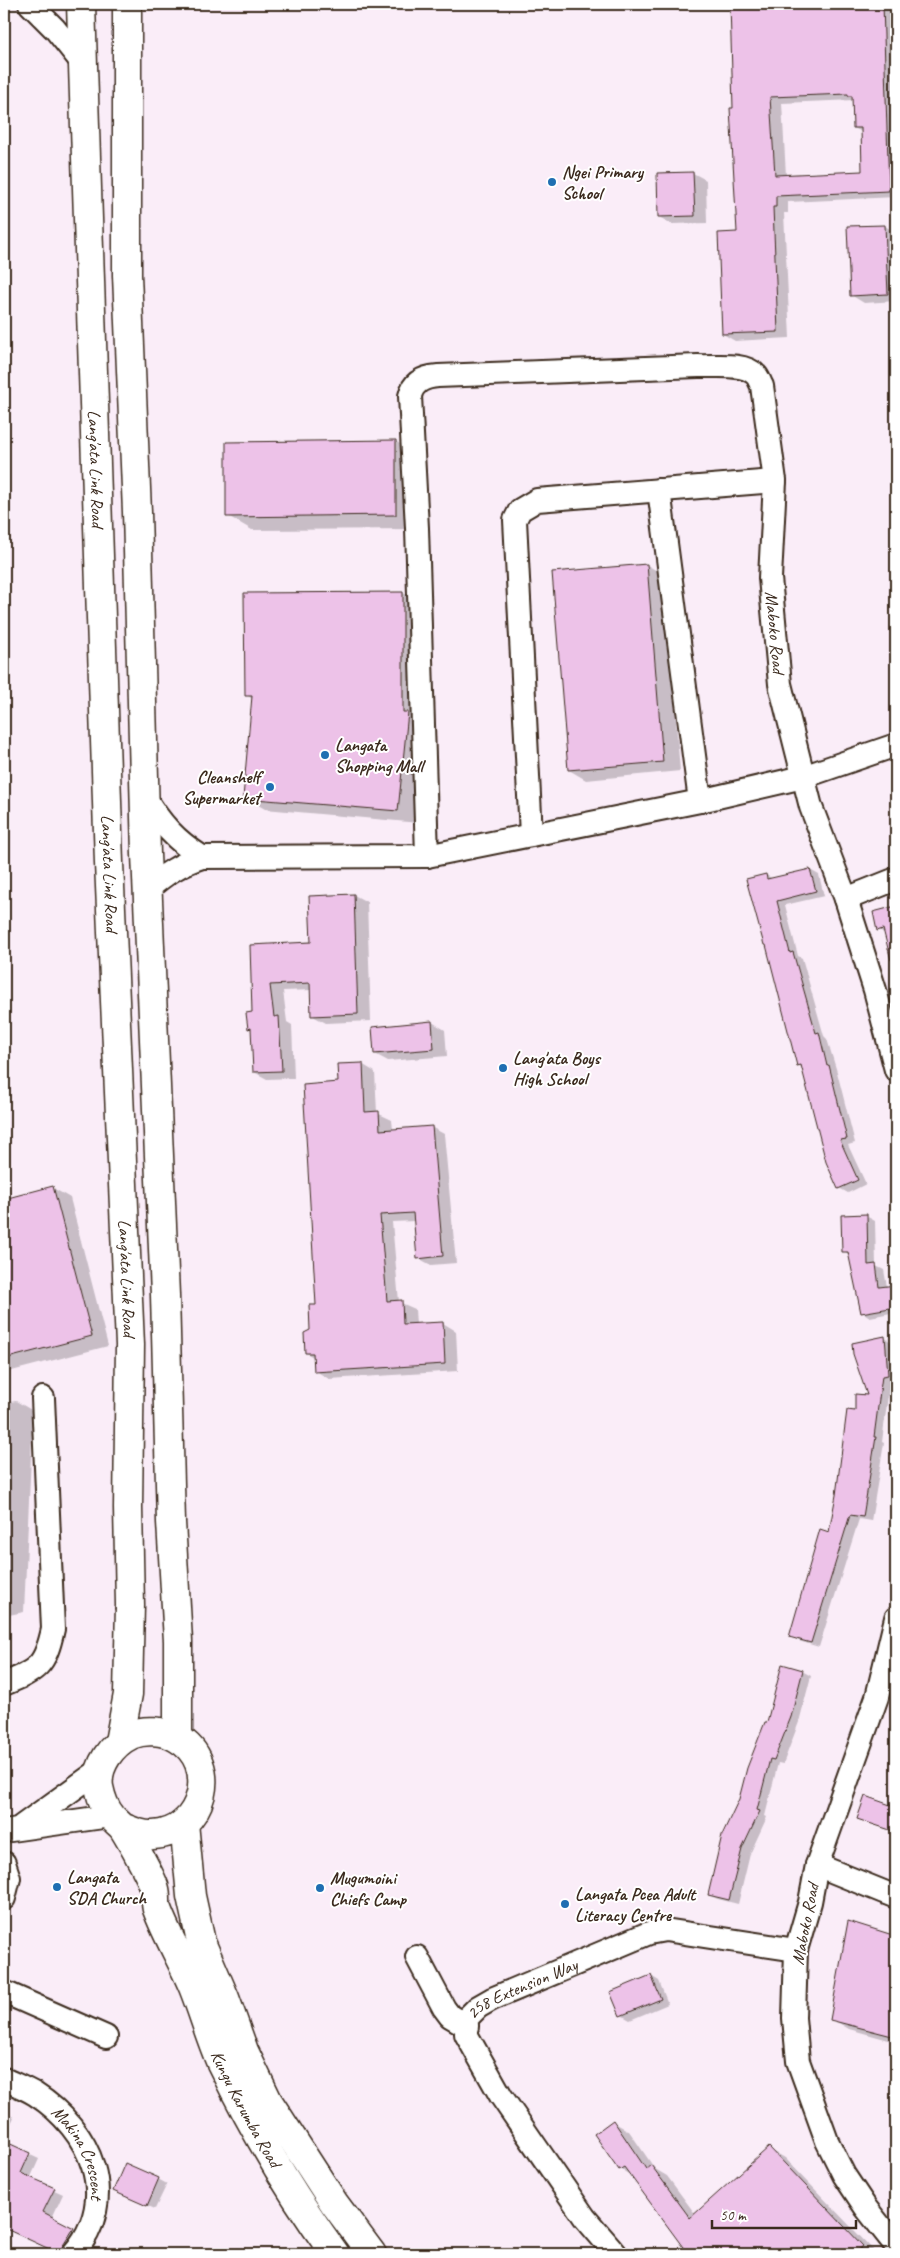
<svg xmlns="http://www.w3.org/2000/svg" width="900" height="2258" font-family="Caveat,sans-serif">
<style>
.shadow{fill:#0003;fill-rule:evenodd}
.building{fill:#edc2e8;stroke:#3b2a1e;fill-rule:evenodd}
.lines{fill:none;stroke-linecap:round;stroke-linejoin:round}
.street-casing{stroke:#3b2a1e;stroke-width:26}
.secondary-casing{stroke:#3b2a1e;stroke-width:31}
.street{stroke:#fff;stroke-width:22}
.secondary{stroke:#fff;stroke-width:28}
.poi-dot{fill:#1f6fb2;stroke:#fff;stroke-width:2}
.labels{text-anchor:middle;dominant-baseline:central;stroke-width:4;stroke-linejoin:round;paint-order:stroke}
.poi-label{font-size:18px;font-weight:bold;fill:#3b2a1e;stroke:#fff;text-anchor:start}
.street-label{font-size:18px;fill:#3b2a1e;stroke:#fff}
</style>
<rect width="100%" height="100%" fill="#faedf8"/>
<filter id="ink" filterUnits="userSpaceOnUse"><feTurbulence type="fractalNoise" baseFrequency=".02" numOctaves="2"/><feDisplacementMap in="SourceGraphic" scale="10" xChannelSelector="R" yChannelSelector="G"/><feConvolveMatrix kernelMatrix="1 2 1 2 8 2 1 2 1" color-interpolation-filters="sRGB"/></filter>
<g filter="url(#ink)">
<!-- shadow -->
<path class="shadow" d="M732,4H895L896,197L788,202V213H784L790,338L735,341L723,334L739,233ZM854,100V128L862,132L864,172L786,176L782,103Z
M693,173L706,180L707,223L672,224L659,217Z
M885,226L896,233V301L864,303L851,295Z
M395,441L420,456V529L252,530L228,516Z
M647,565L664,575L680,771L586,780L569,770Z
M403,593L424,605L419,823L265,809L244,797L253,699L246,695Z
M810,870L819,875L824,896L785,905L798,956L802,958L824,1036L827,1039L837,1072L855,1143L848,1145L866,1184L848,1193L839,1188L803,1068L798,1065L766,875L773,879Z
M354,895L367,902L371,1021L326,1023L313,1016L312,990L283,991L287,1022L292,1025L294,1078L267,1079L254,1072L252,1030L249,1028L253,1013L251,946L312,944Z
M896,907V961L892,958L886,934L879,930L875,913Z
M432,1022L445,1030L447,1056L388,1061L375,1054Z
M362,1064L375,1072L377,1113L392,1120L393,1130L431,1127L444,1134L456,1263L431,1265L418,1258L415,1221L392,1222L399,1302L415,1309L416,1325L443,1323L456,1331L458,1371L329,1379L316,1371L315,1358L306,1353L317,1306L339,1084Z
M53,1188L70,1198L108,1346L4,1373V1201Z
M866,1216L875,1221L876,1266L884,1270L887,1287L896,1286V1312L870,1317L862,1312L850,1255L844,1251Z
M885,1338L893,1343L896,1380H890L882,1442L884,1443L871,1521L859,1519L819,1647L799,1641L790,1636L830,1533L856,1412L869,1396Z
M16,1401L33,1411L24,1612L4,1616V1403Z
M802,1671L811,1676L799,1722L783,1764L778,1763L765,1816L767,1817L750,1854L738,1904L718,1899L709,1895L740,1799L768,1724Z
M866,1798L896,1808V1833L859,1818Z
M848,1923L896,1937V2042L849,2029L832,2019Z
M651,1976L659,1981L668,2004L630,2020L621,2015Z
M4,2112L14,2117L4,2139Z
M613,2122L629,2131L655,2169L667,2176L696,2215L769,2149L785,2158L877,2254H690L632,2176L620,2169Z
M4,2143L39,2159L30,2179L63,2194L52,2218L83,2235L71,2254H59L6,2229L4,2234Z
M158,2179L167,2184L155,2209L114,2191Z"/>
<!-- building -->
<path class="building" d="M730,4H883L889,191L776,196V207H773L778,332L722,334L718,233L737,232L730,108H733ZM848,94V96H852L853,128H861L862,171L775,175L770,97Z
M693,172L695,216L658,217L657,173Z
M885,225L888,294L850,296L847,226Z
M396,440V515L226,517V442Z
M647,564L663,762L568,770L552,572Z
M403,592V712H408L398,811L243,798L252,696H245L244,593Z
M810,869L816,891L777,901L790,953L793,952L816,1033L819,1032L827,1066L829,1065L847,1139L840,1140L858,1180L838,1189L826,1162L801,1065L797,1066L766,945H764L746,879L766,874L767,879Z
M354,894L358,1014L311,1016L310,983L270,985L274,1017L279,1016L282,1071L253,1072L251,1028L248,1029L246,1013L252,1012L250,945L311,942L309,896Z
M896,906V959L891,960L883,929L877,931L873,912Z
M432,1021L434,1049L374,1054L372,1027Z
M363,1063L365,1112L379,1111L380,1130L432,1126L443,1256L417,1259L413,1213L380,1215L387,1301L402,1300L403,1324L443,1322L445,1364L314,1372L313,1353H305L304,1333L310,1330L309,1305H316L303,1085L338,1082L337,1064Z
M53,1186L92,1336L4,1359V1199Z
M867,1214L868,1265L876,1264L879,1287L896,1285V1307L861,1313L848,1252H842L841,1215Z
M885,1336L888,1375L882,1376L874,1437H876L863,1517L850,1515L811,1643L789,1637L820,1529L829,1532L836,1495L847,1410L855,1411V1394L867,1395L853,1354L852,1343Z
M782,1664L803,1670L791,1717L774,1760L770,1759L757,1810L760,1811L742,1849L729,1900L708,1895L722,1835L739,1799L747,1768L765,1722H767Z
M865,1796L896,1807V1832L857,1819Z
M848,1921L896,1936V2037L830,2020Z
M651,1975L661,1999L620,2016L610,1992Z
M613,2120L646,2169L651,2165L690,2218L769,2147L863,2246L854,2254H688L624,2167L619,2170L594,2134Z
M4,2141L30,2153L21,2173L55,2188L43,2212L74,2228L62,2247L60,2254L4,2228Z
M125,2163L159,2178L147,2206L113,2191Z"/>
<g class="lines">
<!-- street casing -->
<g class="street-casing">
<g id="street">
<path d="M30,4L55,29L83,64"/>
<path d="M659,490L700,801"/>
<path d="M145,797C160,823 176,841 202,857"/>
<path d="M531,835L515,520L520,510L537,500L775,481"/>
<path id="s1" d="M427,856L417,528L410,396C413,382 424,377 438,376L698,366C714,367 744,362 756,375C759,378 760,383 762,386L775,481L770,578L780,684L811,807L846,899L875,990L896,1070"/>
<path d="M148,889C165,874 180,864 202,857L427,856L700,801L803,777L896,745"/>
<path d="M846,899L896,879"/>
<path d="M896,1618L877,1697L817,1865L810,1902L796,1950L794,2018L798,2061L827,2141L844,2175L866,2208L896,2246"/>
<path d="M4,1684C38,1670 45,1666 53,1629L43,1398"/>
<path d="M22,1826L101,1769"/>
<path d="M4,1831L110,1816"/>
<path d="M4,1863L9,1878L4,1898"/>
<path d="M817,1865L896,1897"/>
<path d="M417,1957L444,2008L450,2016L467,2026"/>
<path d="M4,1992L106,2037"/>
<path id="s2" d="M4,2079C14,2084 25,2088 35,2094C91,2130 121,2198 73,2254"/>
<path id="s3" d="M616,2254L585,2218L501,2096L466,2034L467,2018L478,2007L492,1999L649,1933L665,1930L796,1950"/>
</g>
</g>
<!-- secondary casing -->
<g class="secondary-casing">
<g id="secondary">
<path id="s4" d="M81,4L109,863L130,1345L128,1508L130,1605L128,1694L119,1742"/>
<path d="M127,4V275L137,512L146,854L165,1295L171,1522L178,1641V1738"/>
<path d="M184,1823L191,1896L201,1942L225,1998L244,2051L268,2101L334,2203L372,2254"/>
<path id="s5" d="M122,1827C132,1831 142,1836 153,1835C204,1833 221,1763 177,1738C164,1730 144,1729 131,1735C112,1744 96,1766 99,1787C101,1797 105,1809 112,1817C115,1821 120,1824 123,1828C131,1841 151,1876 155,1889C157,1896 155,1903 157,1909C167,1936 182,1960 193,1987C203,2012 210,2038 221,2063C253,2129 292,2195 335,2254"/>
</g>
</g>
<!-- street -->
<use href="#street" class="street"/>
<!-- secondary -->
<use href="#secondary" class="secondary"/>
</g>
</g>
<!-- markers -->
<g class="poi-dot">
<circle cx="552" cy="182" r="5"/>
<circle cx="325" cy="755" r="5"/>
<circle cx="270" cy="787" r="5"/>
<circle cx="503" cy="1068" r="5"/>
<circle cx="57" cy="1887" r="5"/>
<circle cx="320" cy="1888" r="5"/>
<circle cx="565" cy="1904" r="5"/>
</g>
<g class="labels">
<!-- poi labels -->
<g class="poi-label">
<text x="562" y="172">Ngei Primary<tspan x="562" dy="21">School</tspan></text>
<text x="335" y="745">Langata<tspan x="335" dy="21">Shopping Mall</tspan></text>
<text x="260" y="777" text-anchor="end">Cleanshelf<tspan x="260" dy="21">Supermarket</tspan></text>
<text x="513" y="1058">Lang'ata Boys<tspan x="513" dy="21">High School</tspan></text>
<text x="67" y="1877">Langata<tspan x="67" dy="21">SDA Church</tspan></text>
<text x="330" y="1878">Mugumoini<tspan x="330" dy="21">Chiefs Camp</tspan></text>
<text x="575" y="1894">Langata Pcea Adult<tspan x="575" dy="21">Literacy Centre</tspan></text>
</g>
<!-- street labels -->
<g class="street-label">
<text stroke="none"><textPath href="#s4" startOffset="465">Lang'ata Link Road</textPath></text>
<text stroke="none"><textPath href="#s1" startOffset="1078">Maboko Road</textPath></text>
<text stroke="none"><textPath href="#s4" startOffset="870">Lang'ata Link Road</textPath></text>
<text stroke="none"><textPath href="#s4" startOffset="1275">Lang'ata Link Road</textPath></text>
<text transform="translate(805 1924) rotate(-79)">Maboko Road</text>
<text stroke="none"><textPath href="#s3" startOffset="346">258 Extension Way</textPath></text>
<text stroke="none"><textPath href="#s5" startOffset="635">Kungu Karumba Road</textPath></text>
<text stroke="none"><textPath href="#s2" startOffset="111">Makina Crescent</textPath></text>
</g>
</g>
<!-- margin -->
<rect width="900" height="2258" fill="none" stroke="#fff" stroke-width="20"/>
<rect x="10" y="10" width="880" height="2238" fill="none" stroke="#3b2a1e" stroke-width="2" filter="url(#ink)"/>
<!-- scale -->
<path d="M712 2220v8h144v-8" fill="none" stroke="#3b2a1e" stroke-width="2.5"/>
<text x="720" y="2220" font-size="15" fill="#3b2a1e" stroke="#ffffff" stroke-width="4" paint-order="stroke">50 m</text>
</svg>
